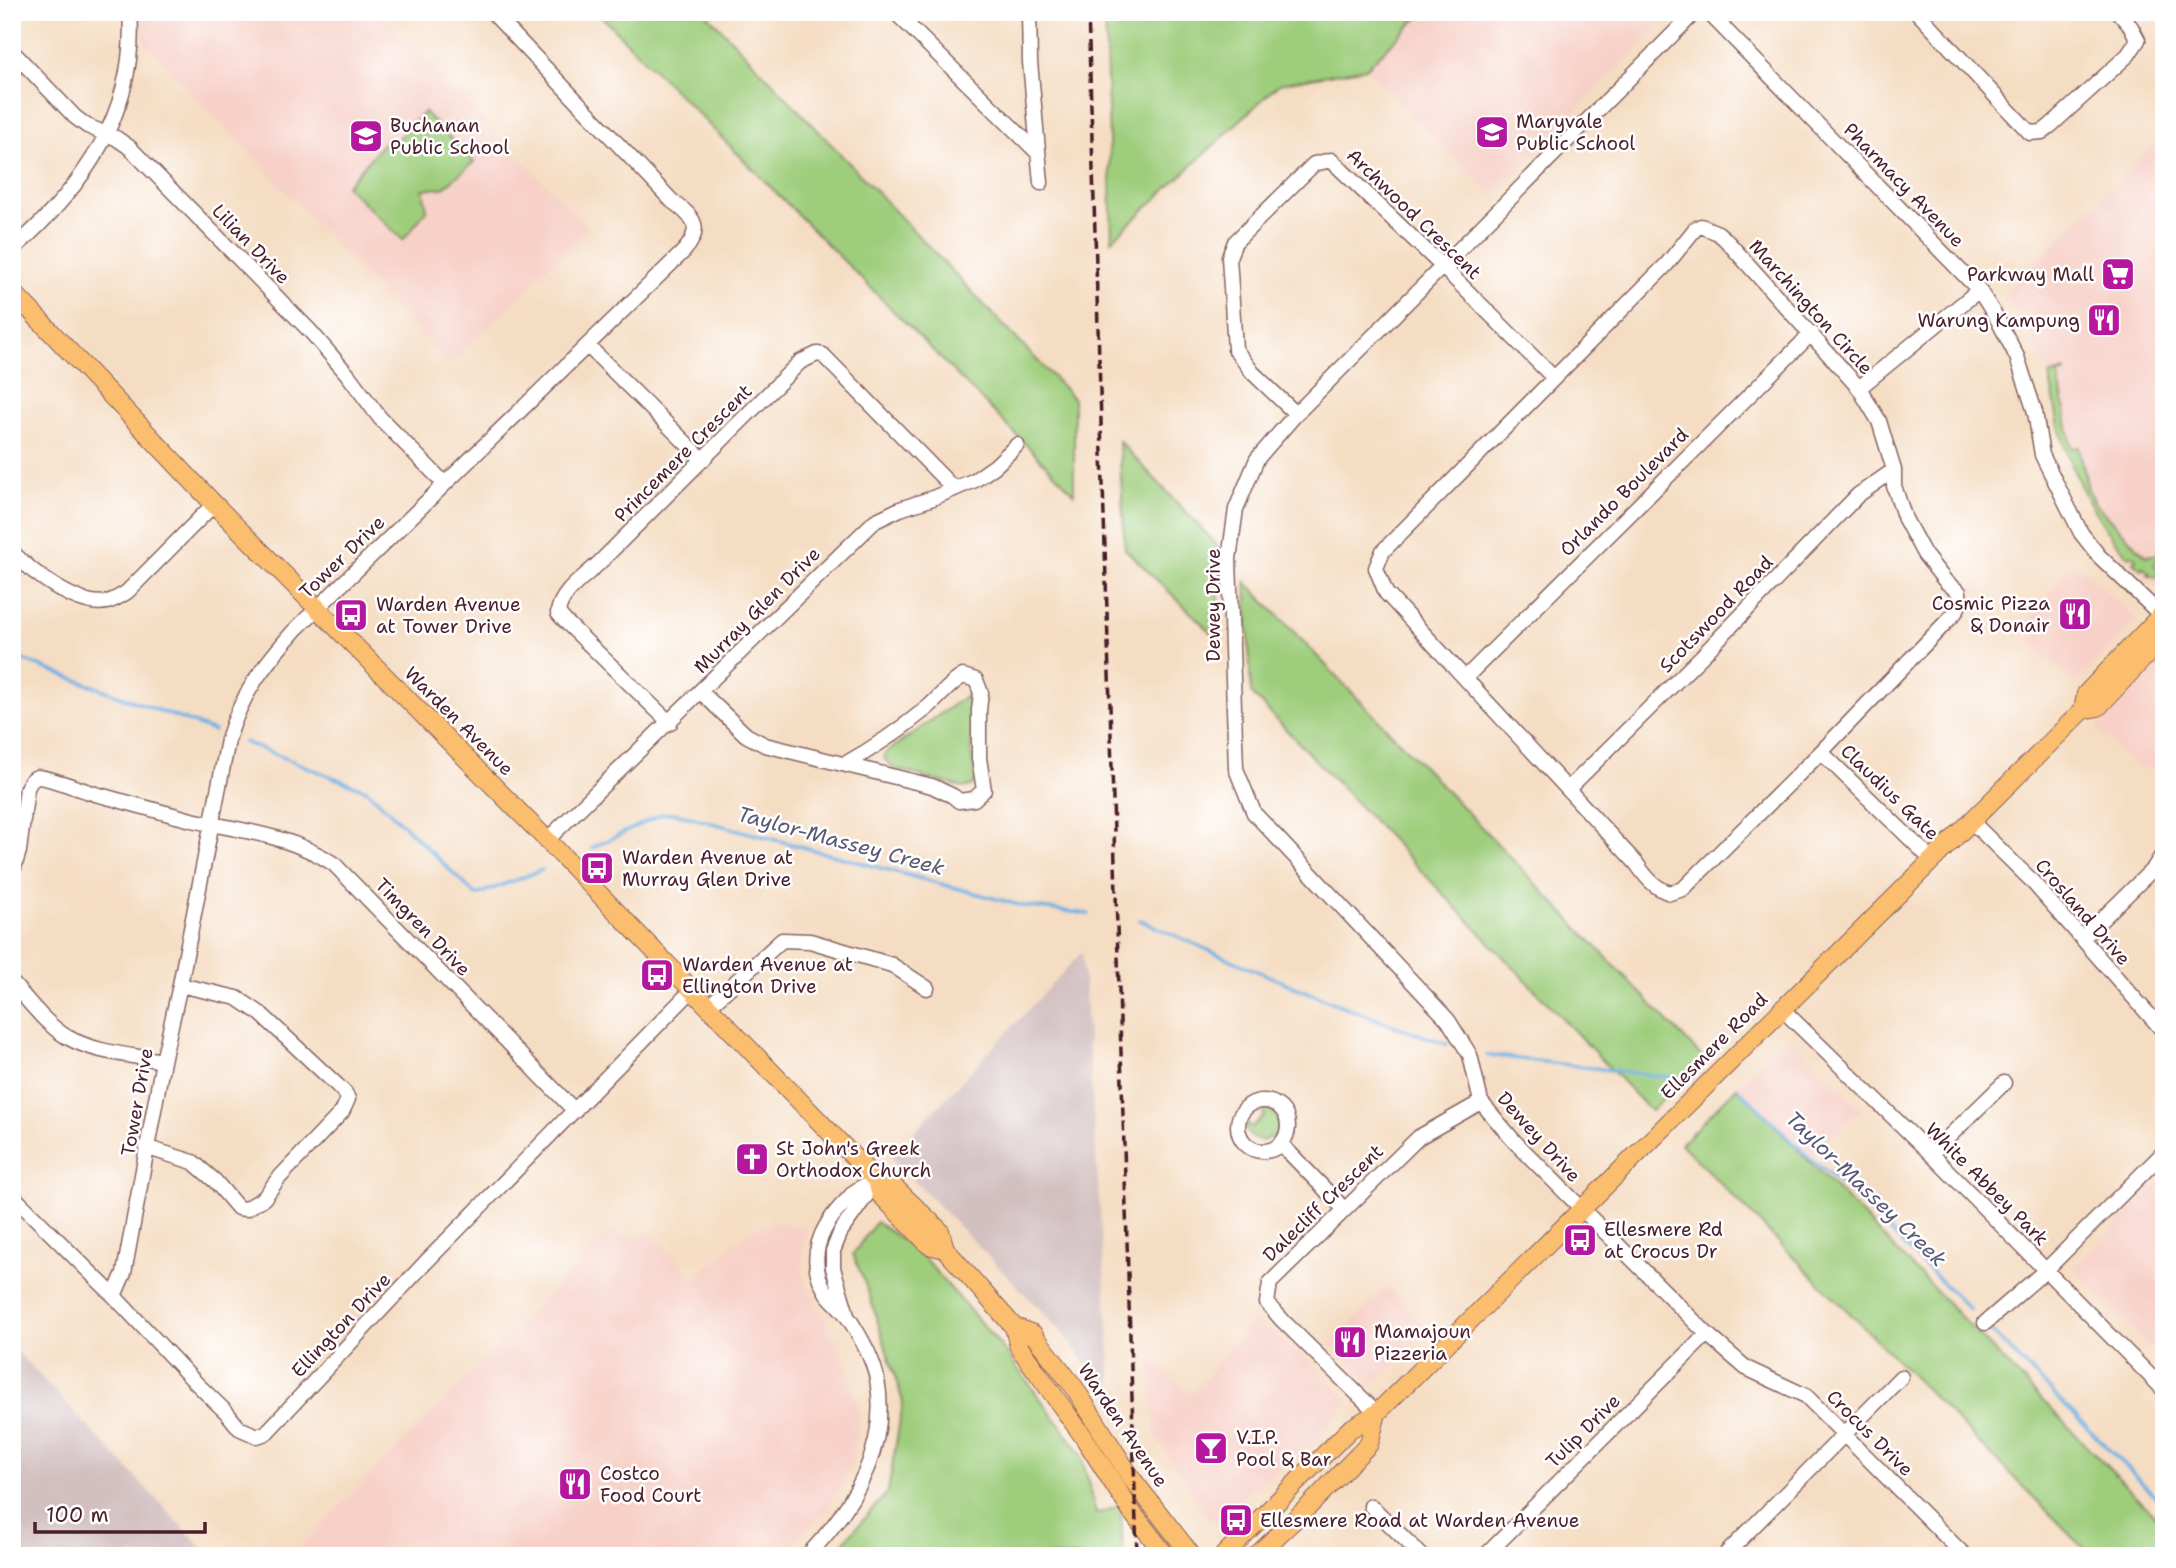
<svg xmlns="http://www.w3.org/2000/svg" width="2176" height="1568" font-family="'Shantell Sans',sans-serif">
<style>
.built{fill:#f7d1c8}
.industrial{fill:#d2bfc0}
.green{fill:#9ecd7b;stroke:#747653;stroke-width:2}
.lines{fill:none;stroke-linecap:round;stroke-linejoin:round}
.stream{stroke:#6fb1e4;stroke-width:3.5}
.minor-casing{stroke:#866260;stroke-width:17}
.major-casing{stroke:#866260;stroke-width:20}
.minor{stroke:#fff;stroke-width:14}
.major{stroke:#fbbd6e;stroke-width:18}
.rail{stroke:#4a1f2b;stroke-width:3.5;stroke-dasharray:10 5;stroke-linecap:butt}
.labels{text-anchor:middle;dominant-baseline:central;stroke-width:5;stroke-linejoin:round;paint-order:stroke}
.poi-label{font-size:19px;fill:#4a1f2b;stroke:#fff;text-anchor:start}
.street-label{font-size:19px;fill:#4a1f2b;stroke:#fff}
.water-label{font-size:21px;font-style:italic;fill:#595975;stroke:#fff}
</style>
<rect width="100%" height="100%" fill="#fff"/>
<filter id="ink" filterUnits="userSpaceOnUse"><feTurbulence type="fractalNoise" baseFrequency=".0143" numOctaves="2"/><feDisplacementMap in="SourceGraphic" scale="14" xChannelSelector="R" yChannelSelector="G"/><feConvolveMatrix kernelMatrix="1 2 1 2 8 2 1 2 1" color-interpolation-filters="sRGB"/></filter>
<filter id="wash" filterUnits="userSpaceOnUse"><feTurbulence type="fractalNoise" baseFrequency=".00686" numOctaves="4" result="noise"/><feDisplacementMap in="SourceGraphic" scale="28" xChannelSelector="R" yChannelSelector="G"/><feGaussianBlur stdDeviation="1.57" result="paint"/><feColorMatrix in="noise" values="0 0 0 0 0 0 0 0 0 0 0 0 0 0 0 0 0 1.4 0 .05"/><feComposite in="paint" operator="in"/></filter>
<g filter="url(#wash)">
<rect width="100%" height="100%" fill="#f5ddc3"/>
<!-- built -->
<path class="built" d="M140,12H378L589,228L449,364L146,44L142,33Z
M1424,12H1673L1492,197L1366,68Z
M2164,135V588L2160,593L2111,540L2081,485L2055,389L2032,338L2003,295Z
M2076,563L2134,616L2133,624L2075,684L2032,643L2031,613Z
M2164,659V765L2139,769L2096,729Z
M1789,1036L1861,1109L1809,1160L1737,1087Z
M2164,1178V1362L2073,1268Z
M764,1223L806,1226L803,1256V1275L845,1359L860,1415L853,1462L831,1504L782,1556H291L614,1227L627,1240L650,1233L695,1278L737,1241Z
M1387,1287L1429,1329L1373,1385L1331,1343Z
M1254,1320L1312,1362L1348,1402L1322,1434L1211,1523L1155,1435L1149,1355L1192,1394Z"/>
<!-- industrial -->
<path class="industrial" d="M1082,952L1113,1402L1066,1336L891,1157Z
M12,1346L210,1556H12Z"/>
<!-- green -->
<path class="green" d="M597,12H705L1074,399V493Z
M1105,12H1424L1366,68L1279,84L1112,240Z
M424,112L474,162L443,188L423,189L427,210L403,240L346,186L388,138L394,143Z
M2065,371V373L2058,375L2072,448L2079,447L2088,489L2094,503L2146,556L2161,554V556L2154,564L2164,577L2148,576L2150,574L2143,567L2141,569L2133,562L2136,559L2132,555L2129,557C2097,522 2074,480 2061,434C2056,415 2054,395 2049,376Z
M1119,441L1217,545L1220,641L1125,549Z
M1246,582L1703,1058L1651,1111L1251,693Z
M967,695L972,697L971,753L976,778L972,786L964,788L893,768L884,758L886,753Z
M1737,1087L2164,1525V1556H2092L1681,1144Z
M1259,1107C1275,1108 1283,1120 1275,1135L1263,1141L1251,1137L1246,1130L1245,1121L1252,1127L1265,1115Z
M876,1222L918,1251L1000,1345L1081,1453L1096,1514L1121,1505L1123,1556H831L888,1492L903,1402L869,1294L853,1254Z"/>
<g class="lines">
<!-- stream -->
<path class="stream" d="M12,656L214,731
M244,742L368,791L476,895L542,870
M592,848L662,814L675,813L1023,906L1089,914
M1140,920C1242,965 1341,1009 1447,1044
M1487,1055L1685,1079
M1740,1090L1806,1155L1844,1186L1970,1310
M1990,1330L2164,1505"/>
</g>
</g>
<g filter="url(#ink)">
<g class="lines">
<!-- minor casing -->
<g class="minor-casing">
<path id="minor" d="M895,12L1037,152
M1029,12L1030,62L1041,183
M1695,12L1296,414L1257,459L1236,509L1229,559L1236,769L1254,813L1448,1020L1470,1055L1481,1102L1514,1141L1707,1334L1746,1368L1806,1396L1965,1556
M1708,12L1979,290L1998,320L2017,357L2035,412L2042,455L2081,533L2099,556L2164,618
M1917,12L2030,133L2042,132L2050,126L2128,55L2138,40L2131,27L2118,12
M12,51L75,117L87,126L116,138L129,147L311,332L348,375L380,418L445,484
M1701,226L1718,233L1725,239L1859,388L1879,421L1894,470V486L1905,519L1924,554L1946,582L1959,592C1960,601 1960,606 1954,614L1821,752L1683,889L1670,893C1654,888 1645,876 1636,863L1386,593L1376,568L1383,551L1667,264L1695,229Z
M12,250C83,188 138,111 130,12
M588,346L703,460
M1859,388L1979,290
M1296,414L1253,373L1235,349L1229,257L1235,242L1314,164L1331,160L1443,267L1554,378
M12,552C32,572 77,608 107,602C114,600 121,596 127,592L214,504
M1465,678L1812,333
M701,692L746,735L765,745L932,786L953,796L959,801L974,799L984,790L979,758V710L981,693L976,680L963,676C950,683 939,698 927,708C901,729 874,748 845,764
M670,723L564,620L558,613C560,592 585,577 599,563L800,362L817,354L823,355L954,489
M1821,752L1932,860
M1568,789L1702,656L1858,495L1894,470
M1971,821L2030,879L2164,1032
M547,840L875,521L900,509L933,498L975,480L995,466L1017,445
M12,874L19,851L27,788C29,784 31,779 37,777C46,776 87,792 99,795C130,803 161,812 192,820C242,831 290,835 334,864L575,1111
M2083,938L2154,868L2164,852
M12,983C29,1001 46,1025 67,1037C95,1053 132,1055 163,1061
M709,1006L782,940L810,941L892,965L927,988
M1781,1008L1931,1154L2164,1390
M1238 1126a25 25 0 1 1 50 0a25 25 0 1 1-50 0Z
M1281,1144L1344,1209
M148,1148L193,1162L215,1181L238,1208L246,1209L264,1198L278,1179L342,1112L348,1099L345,1093L337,1085L261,1014L237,998L180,985
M1931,1154L2004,1083
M12,1195L114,1296L195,1382L227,1413L239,1428L257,1436L266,1433L425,1263L692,990
M114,1296L124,1273L163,1061L180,985L228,740C241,694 264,665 295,630L684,251C704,228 694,217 672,201L492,12
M846,1311L833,1268V1251L841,1231L876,1182
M1985,1323L2046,1270L2164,1152
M1377,1413L1283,1321L1267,1303L1270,1283L1419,1137L1481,1102
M1371,1506L1422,1556
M807,1556C853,1508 890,1448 877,1379C873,1358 859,1334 847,1316C841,1307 832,1301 826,1292C805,1258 821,1226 846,1201C850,1197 853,1192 857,1190C863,1186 871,1183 877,1181
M1485,1556L1707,1334
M1724,1556L1901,1377"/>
</g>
<!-- major casing -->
<g class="major-casing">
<path id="major" d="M12,291L214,504L547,840L877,1181L881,1195L929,1245L945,1249
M2083,710L2086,694L2164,612
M877,1181L890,1183L940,1231L945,1249L1014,1327L1019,1347L1083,1436L1131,1511L1166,1556
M1014,1327L1033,1334L1074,1387L1132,1479L1192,1556
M1223,1556L1350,1429L1377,1413C1613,1180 1846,944 2083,710L2098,707L2164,636
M1256,1556L1310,1505L1369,1444L1377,1413"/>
</g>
<!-- minor -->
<use href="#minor" class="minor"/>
<!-- major -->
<use href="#major" class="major"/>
<!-- rail -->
<path class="rail" d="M1088,12L1137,1556"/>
</g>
</g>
<!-- icons -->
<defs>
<g id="school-square" transform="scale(1.75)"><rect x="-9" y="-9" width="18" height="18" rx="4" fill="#b5179e" stroke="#fff"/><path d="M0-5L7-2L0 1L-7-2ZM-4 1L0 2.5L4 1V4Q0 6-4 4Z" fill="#fff"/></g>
<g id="supermarket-square" transform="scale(1.75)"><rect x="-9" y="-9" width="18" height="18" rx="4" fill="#b5179e" stroke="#fff"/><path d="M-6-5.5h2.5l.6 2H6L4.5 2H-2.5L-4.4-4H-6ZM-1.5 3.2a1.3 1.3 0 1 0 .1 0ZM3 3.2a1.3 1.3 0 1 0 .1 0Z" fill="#fff"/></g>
<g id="restaurant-square" transform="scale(1.75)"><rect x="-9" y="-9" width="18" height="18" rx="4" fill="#b5179e" stroke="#fff"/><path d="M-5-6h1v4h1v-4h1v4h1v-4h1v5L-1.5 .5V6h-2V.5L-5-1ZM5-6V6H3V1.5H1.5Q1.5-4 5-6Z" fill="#fff"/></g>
<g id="bus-square" transform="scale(1.75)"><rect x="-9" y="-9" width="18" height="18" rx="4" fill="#b5179e" stroke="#fff"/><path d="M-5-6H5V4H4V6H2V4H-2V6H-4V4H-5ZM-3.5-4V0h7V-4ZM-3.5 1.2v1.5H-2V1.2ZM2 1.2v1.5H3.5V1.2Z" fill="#fff"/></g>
<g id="church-square" transform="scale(1.75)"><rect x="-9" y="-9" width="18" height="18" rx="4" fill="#b5179e" stroke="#fff"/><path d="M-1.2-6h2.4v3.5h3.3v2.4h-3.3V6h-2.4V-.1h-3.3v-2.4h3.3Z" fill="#fff"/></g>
<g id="bar-square" transform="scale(1.75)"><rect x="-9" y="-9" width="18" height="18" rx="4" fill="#b5179e" stroke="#fff"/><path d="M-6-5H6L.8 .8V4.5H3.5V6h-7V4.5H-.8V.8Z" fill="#fff"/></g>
</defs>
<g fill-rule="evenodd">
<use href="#school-square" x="1492" y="132"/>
<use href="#school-square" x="366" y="136"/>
<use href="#supermarket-square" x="2118" y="274"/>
<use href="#restaurant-square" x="2104" y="320"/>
<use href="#restaurant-square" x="2075" y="614"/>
<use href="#bus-square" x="351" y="615"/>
<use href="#bus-square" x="597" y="868"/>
<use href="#bus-square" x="657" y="975"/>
<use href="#church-square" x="752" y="1159"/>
<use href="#bus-square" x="1580" y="1240"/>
<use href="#restaurant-square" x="1350" y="1342"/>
<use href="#bar-square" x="1211" y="1448"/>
<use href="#restaurant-square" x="575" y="1484"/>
<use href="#bus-square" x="1236" y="1520"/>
</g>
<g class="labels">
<!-- poi labels -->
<g class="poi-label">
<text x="1516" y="121">Maryvale<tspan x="1516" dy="22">Public School</tspan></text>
<text x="390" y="125">Buchanan<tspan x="390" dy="22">Public School</tspan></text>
<text x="2094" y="274" text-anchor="end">Parkway Mall</text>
<text x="2080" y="320" text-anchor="end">Warung Kampung</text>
<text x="2050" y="603" text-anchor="end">Cosmic Pizza<tspan x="2050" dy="22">&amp; Donair</tspan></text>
<text x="376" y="604">Warden Avenue<tspan x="376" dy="22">at Tower Drive</tspan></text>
<text x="622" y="857">Warden Avenue at<tspan x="622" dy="22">Murray Glen Drive</tspan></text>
<text x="682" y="964">Warden Avenue at<tspan x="682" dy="22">Ellington Drive</tspan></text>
<text x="776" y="1148">St John's Greek<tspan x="776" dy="22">Orthodox Church</tspan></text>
<text x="1604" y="1229">Ellesmere Rd<tspan x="1604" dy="22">at Crocus Dr</tspan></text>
<text x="1374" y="1331">Mamajoun<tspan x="1374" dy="22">Pizzeria</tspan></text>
<text x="1236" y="1437">V.I.P.<tspan x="1236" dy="22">Pool &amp; Bar</tspan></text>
<text x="600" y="1473">Costco<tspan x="600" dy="22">Food Court</tspan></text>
<text x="1260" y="1520">Ellesmere Road at Warden Avenue</text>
</g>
<!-- street labels -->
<g class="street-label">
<text transform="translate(1904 185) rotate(46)">Pharmacy Avenue</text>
<text transform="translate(1414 214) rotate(44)">Archwood Crescent</text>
<text transform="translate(251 244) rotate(46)">Lilian Drive</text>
<text transform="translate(1811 307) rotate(48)">Marchington Circle</text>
<text transform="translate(683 453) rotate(-45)">Princemere Crescent</text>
<text transform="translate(1624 492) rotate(-45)">Orlando Boulevard</text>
<text transform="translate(342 557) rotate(-44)">Tower Drive</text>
<text transform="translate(1213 605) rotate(-90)">Dewey Drive</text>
<text transform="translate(757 610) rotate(-45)">Murray Glen Drive</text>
<text transform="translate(1716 614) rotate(-46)">Scotswood Road</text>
<text transform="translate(459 721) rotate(45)">Warden Avenue</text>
<text transform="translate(1890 792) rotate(44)">Claudius Gate</text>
<text transform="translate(2083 912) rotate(49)">Crosland Drive</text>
<text transform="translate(423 927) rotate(46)">Timgren Drive</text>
<text transform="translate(1714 1046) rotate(-45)">Ellesmere Road</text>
<text transform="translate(137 1102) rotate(-80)">Tower Drive</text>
<text transform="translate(1539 1137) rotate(48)">Dewey Drive</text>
<text transform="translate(1987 1184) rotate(45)">White Abbey Park</text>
<text transform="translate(1323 1203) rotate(-44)">Dalecliff Crescent</text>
<text transform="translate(341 1325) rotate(-47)">Ellington Drive</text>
<text transform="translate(1123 1425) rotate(56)">Warden Avenue</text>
<text transform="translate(1583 1431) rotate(-45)">Tulip Drive</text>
<text transform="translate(1870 1433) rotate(45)">Crocus Drive</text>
</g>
<!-- water labels -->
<g class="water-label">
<text transform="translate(841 841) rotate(15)">Taylor-Massey Creek</text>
<text transform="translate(1866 1189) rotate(44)">Taylor-Massey Creek</text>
</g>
</g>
<!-- margin -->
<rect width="2176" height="1568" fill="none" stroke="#fff" stroke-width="42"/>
<!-- scale -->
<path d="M35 1522v10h170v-10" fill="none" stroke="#4a1f2b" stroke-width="3.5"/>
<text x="46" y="1522" font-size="21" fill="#4a1f2b" stroke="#ffffff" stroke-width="5" paint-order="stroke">100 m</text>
</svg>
